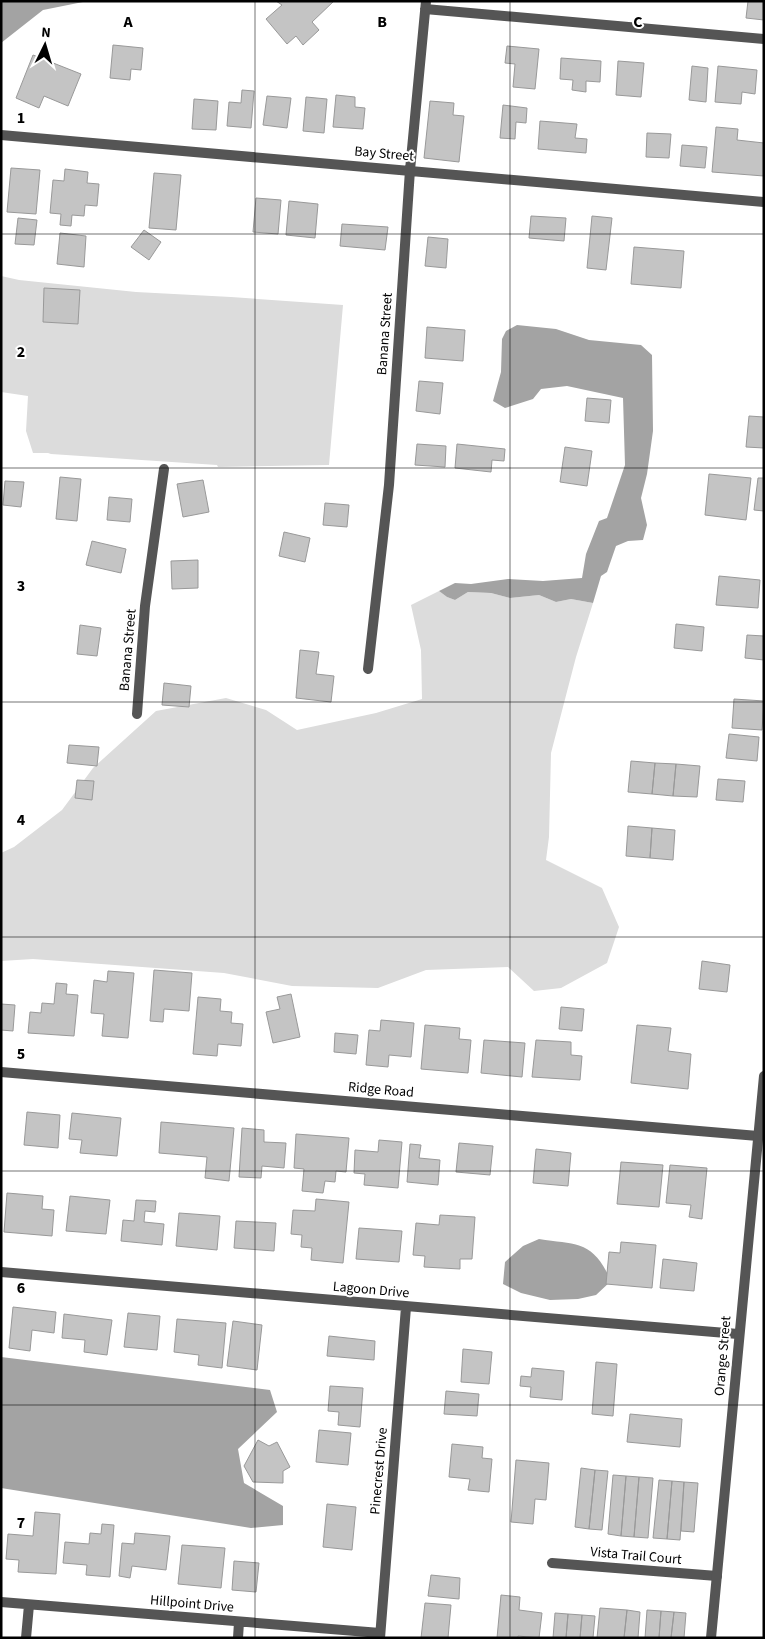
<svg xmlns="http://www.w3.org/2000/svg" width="765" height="1639" font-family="'Source Sans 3',sans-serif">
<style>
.green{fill:#dcdcdc}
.water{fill:#a3a3a3}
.building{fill:#c4c4c4;stroke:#999}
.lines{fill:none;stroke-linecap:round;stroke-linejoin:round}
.minor{stroke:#555;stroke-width:10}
.tertiary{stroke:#555;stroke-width:10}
.grid{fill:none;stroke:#000;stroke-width:1;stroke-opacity:0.55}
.labels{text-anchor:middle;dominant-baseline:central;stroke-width:4;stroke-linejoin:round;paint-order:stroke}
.street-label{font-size:14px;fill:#000;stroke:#fff}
.grid-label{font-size:16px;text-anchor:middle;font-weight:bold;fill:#000;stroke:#fff;stroke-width:4;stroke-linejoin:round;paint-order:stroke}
</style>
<rect width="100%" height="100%" fill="#fff"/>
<!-- green -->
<path class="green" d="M1,276L19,280L136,292L231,297L343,305L329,465L218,467L217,465L51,454L48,453H33L26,431L28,396L1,392Z
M439,591L447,597L455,600L468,592L491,593L510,598L539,595L556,602L571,599L593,603L576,657L551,753L549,837L546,860L602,888L619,927L607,963L561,988L534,991L508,967L426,970L378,988L292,986L224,973L33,959L1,961V853L14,847L62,810L93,768L156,711L226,698L266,710L297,730L376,713L422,699L421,650L411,605Z"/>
<!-- water -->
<path class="water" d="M1,1H88L43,10L1,43Z
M517,325L556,329L589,340L641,345L652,355L653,431L647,474L641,498L647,525L643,540L628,541L616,546L607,572L601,576L593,603L571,599L556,602L539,595L510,598L491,593L468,592L455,600L447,597L439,591L455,583L471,584L508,579L543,581L582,578L586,554L599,521L607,518L625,465L623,398L567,386L541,389L533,399L505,408L493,401L501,372L502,339L506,331Z
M539,1239C577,1245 593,1240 611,1281L596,1295L578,1299L550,1300L521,1293L503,1284L505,1262L523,1246Z
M1,1357L270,1390L277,1412L238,1449L244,1483L283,1506V1525L251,1528L1,1488Z"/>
<!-- building -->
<path class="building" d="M276,1H334L312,22L319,30L303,45L296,36L287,44L266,19L282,5Z
M748,1H764V20L746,18Z
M113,45L143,48L141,70L131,69L130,80L110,78Z
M507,46L539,49L535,89L513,87L515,64L505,63Z
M33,55L81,74L68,106L44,96L39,108L16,98Z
M561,58L601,61L600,82L586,81V92L572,90L573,80L560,79Z
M618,61L644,63L641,97L616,95Z
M692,66L708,68L706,102L689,100Z
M718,66L757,70L755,94L742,92L741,104L715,102Z
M242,90L254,91L251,128L227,126L229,102L241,103Z
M336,95L355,97V107L365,108L363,129L333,127Z
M267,96L291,98L287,128L263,125Z
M306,97L327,99L324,133L303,131Z
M194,99L218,101L216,130L192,129Z
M430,101L454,103L453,115L464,116L459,162L424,158Z
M503,105L527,108L526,123L516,122L515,139L500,138Z
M540,121L577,124L575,138L587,139L586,153L538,149Z
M716,127L738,129L737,140L764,143V176L712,172Z
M647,133L671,134L669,158L646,157Z
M682,145L707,147L705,168L680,166Z
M11,168L40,170L36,214L7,212Z
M65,169L88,172L87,183L99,184L97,206L85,205L84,216L72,215L71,226L60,225L61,214L50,213L53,180L64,181Z
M154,173L181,175L176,230L149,228Z
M256,198L281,200L278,234L253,232Z
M289,201L318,204L315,238L286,235Z
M531,216L566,218L564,241L529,238Z
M592,216L612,218L606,270L587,268Z
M18,218L37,220L34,245L15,244Z
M342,224L388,227L385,250L340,246Z
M144,230L161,242L149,260L131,247Z
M60,233L86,236L84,267L57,264Z
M428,237L448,239L446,268L425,266Z
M634,247L684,251L681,288L631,284Z
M44,288L80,290L78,324L43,322Z
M427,327L465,330L463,361L425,358Z
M419,381L443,383L440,414L416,411Z
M587,398L611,400L609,423L585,421Z
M749,416L764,417V448L746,447Z
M417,444L446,446L445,467L415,465Z
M457,444L505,449L504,461L492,460L491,472L455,468Z
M565,447L592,451L587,486L560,482Z
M709,474L751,478L746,520L705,515Z
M60,477L81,479L77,521L56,519Z
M758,478H764V511L754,510Z
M203,480L209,512L183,517L177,484Z
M5,481L24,482L21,507L3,505Z
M109,497L132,499L130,522L107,520Z
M325,503L349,505L347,527L323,525Z
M284,532L310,538L305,562L279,556Z
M92,541L126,549L121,573L86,565Z
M198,560V588L172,589L171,561Z
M719,576L760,580L758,608L716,605Z
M676,624L704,627L702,651L674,648Z
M80,625L101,628L97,656L77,654Z
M747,635L764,636V660L745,658Z
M300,650L319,652L316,674L334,676L331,702L296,698Z
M164,683L191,686L189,707L162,705Z
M734,699L764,701L762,730L732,728Z
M729,734L759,737L757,761L726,758Z
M69,745L99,747L97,766L67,763Z
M631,761L655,763L652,794L628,792Z
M655,763L676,764L673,796L652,794Z
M676,764L700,766L697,797L673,796Z
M718,779L745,781L743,802L716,800Z
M77,780L94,781L92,800L75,798Z
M628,826L652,828L650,858L626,856Z
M652,828L675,830L673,860L650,858Z
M702,961L730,965L727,992L699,989Z
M154,970L192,973L189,1011L164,1009L163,1022L150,1021Z
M108,971L134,973L128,1038L102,1036L104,1014L91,1013L94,980L107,982Z
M56,983L67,984L66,994L78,995L74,1036L28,1033L30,1012L41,1013L42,1003L54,1004Z
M291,994L300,1037L273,1043L266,1012L280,1009L277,997Z
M198,997L221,999L220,1011L232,1012L231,1023L243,1024L241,1046L218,1044L217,1056L193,1054Z
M1,1004L15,1005L13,1031L1,1030Z
M561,1007L584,1009L582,1031L559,1029Z
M381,1020L414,1023L411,1057L389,1055L388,1067L366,1065L369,1030L380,1031Z
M425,1025L460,1028L459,1039L471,1040L468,1073L421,1069Z
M637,1025L671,1028L668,1051L691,1054L688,1089L631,1083Z
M335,1033L358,1035L356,1054L334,1052Z
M484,1040L525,1043L522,1077L481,1073Z
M536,1040L571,1042V1055L582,1056L580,1080L532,1077Z
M27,1112L60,1115L58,1148L24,1145Z
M72,1113L121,1118L117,1156L80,1153L82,1140L69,1139Z
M161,1122L234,1128L229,1181L205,1178L207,1157L159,1153Z
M242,1128L264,1130V1142L286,1143L284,1168L262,1166L261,1178L239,1177Z
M296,1134L349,1138L346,1172L336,1171L335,1182L325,1181L323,1193L302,1191L304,1169L294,1168Z
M379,1140L402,1142L398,1188L364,1185L365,1174L354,1173L355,1150L378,1152Z
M459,1143L493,1146L490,1175L456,1172Z
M410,1144L421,1145L419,1158L440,1160L438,1185L407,1182Z
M536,1149L571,1153L568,1186L533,1183Z
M621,1162L663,1165L659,1207L617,1204Z
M670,1165L707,1168L702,1219L689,1217L691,1205L666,1203Z
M7,1193L43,1196L42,1209L54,1210L52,1236L4,1232Z
M70,1196L110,1200L106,1234L66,1231Z
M316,1199L349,1202L343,1263L311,1260L312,1248L301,1247L302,1235L291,1234L293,1210L315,1211Z
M136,1200L156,1201L155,1212L145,1211L144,1222L164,1224L162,1245L121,1241L123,1220L134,1221Z
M179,1213L220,1216L217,1250L176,1246Z
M440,1215L475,1217L472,1259H460V1269L424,1267L425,1256L413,1255L416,1223L439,1225Z
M236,1221L276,1223L274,1251L234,1248Z
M359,1228L402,1231L399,1262L356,1259Z
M621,1242L656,1245L652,1288L606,1284L609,1252L620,1253Z
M663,1259L697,1263L694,1291L660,1288Z
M13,1307L56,1312L54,1333L32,1330L30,1351L9,1348Z
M128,1313L160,1316L157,1350L124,1347Z
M64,1314L112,1320L107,1355L84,1352L85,1340L62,1338Z
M177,1319L226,1323L222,1368L198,1365L199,1355L174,1352Z
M233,1321L262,1325L257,1370L227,1366Z
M329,1336L375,1341L374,1360L327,1356Z
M463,1349L492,1352L489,1384L461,1382Z
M596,1362L617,1364L613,1416L592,1414Z
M532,1368L564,1371L562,1400L530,1397L531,1387L520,1386L521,1376L531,1377Z
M330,1386L363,1388L360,1427L338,1425L339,1412L328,1411Z
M446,1391L479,1394L477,1416L444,1414Z
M630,1414L682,1419L680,1447L627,1442Z
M319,1430L351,1433L348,1465L316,1462Z
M258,1440L269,1446L277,1442L290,1467L283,1471V1483L253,1482L244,1466Z
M452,1444L483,1447L482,1458L492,1459L489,1492L468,1490L470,1479L449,1477Z
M516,1460L549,1463L546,1500L535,1499L533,1524L511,1522Z
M581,1468L595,1470L589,1529L575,1527Z
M595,1470L608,1471L602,1530L589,1529Z
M613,1475L626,1476L621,1536L608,1534Z
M626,1476L639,1477L634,1537L621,1536Z
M639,1477L653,1478L648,1538L634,1537Z
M659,1480L672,1481L667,1539L653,1538Z
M672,1481L684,1482L680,1540L667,1539Z
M684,1482L698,1483L694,1532L681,1531Z
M327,1504L356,1507L352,1550L323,1547Z
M35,1512L60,1514L56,1574L18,1572L19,1560L6,1559L8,1534L33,1536Z
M102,1524L114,1525L110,1577L86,1575L87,1565L63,1563L65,1542L89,1544L90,1533L101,1534Z
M135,1533L170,1536L166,1570L132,1566L130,1578L119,1576L122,1543L134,1544Z
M182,1545L225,1548L221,1588L178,1584Z
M234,1561L259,1563L256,1592L232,1590Z
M431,1575L460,1578L459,1599L428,1596Z
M501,1595L520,1597L519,1610L542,1613L539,1638L518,1636V1638H497Z
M425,1603L451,1605L448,1638H421Z
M600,1608L627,1610L624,1638H597Z
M627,1610L640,1612L638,1638H624Z
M647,1610L661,1611L659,1638H645Z
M661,1611L674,1612L671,1638H659Z
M674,1612L686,1613L684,1638H671Z
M555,1613L568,1614L566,1638H553Z
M568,1614L582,1615L580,1638H566Z
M582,1615L595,1616L593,1638H580Z"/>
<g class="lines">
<!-- minor -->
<path class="minor" d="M425,9L764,39
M1,135L764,202
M368,669L389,485L410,170L426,1
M137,714L145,606L164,469
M1,1072L758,1136
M1,1272L738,1334
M552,1563L717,1576
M1,1602L380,1633
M26,1638L29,1605
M238,1638L239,1622
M380,1638L406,1307"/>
<!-- tertiary -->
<path class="tertiary" d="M711,1638L764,1076"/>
</g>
<!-- grid -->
<path class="grid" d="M255,1V1638M510,1V1638M1,234H764M1,468H764M1,702H764M1,937H764M1,1171H764M1,1405H764"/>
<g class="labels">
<!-- street labels -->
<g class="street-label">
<text transform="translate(384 154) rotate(5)">Bay Street</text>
<text transform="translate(385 334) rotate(-86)">Banana Street</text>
<text transform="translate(128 650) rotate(-85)">Banana Street</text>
<text transform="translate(381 1090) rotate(5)">Ridge Road</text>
<text transform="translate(371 1290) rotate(5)">Lagoon Drive</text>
<text transform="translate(723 1356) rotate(-85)">Orange Street</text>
<text transform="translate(379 1471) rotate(-85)">Pinecrest Drive</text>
<text transform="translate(636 1556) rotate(5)">Vista Trail Court</text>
<text transform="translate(192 1604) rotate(5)">Hillpoint Drive</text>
</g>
</g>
<g class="grid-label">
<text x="128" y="27">A</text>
<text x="382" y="27">B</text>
<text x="638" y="27">C</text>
<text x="21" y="123">1</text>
<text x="21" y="357">2</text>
<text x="21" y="591">3</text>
<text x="21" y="825">4</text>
<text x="21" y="1059">5</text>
<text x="21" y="1293">6</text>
<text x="21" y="1528">7</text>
</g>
<!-- border -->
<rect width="765" height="1639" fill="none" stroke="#000000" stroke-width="5"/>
<!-- north arrow -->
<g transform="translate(45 45) rotate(5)" stroke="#ffffff" stroke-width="4" paint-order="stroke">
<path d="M0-4L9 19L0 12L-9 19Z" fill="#000000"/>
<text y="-8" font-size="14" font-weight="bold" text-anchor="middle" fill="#000000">N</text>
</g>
</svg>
